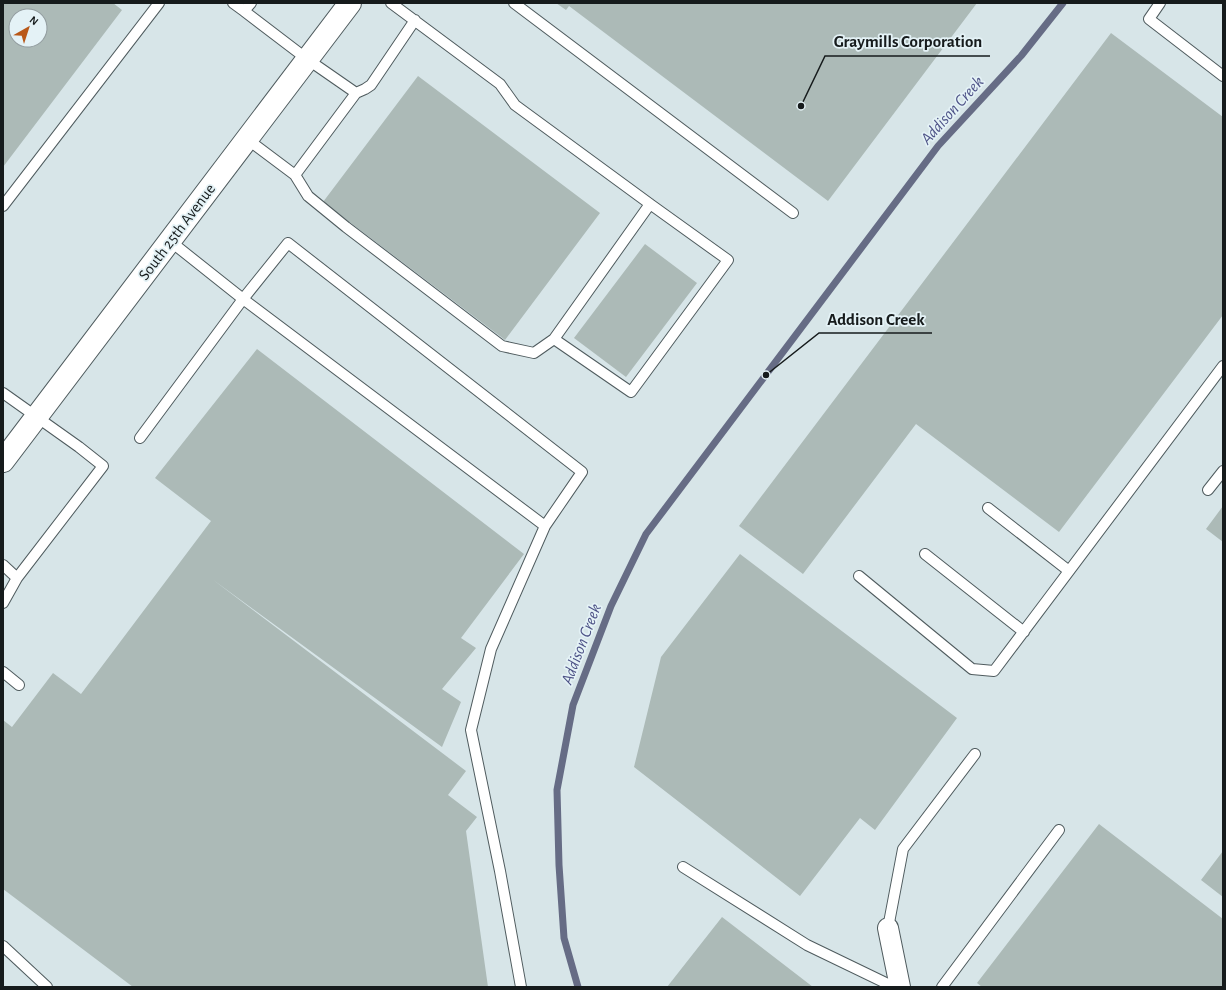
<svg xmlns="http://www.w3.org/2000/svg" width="1226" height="990" font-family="'Alegreya Sans',sans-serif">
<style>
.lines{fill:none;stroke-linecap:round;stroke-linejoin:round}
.stream{stroke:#666c85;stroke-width:7}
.building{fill:#acbab7;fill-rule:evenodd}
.lane-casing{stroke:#4f5b5e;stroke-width:12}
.street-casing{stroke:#4f5b5e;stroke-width:22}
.secondary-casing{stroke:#4f5b5e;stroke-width:24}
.lane{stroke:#fff;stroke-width:10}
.street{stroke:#fff;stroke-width:20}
.secondary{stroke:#fff;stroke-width:22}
.labels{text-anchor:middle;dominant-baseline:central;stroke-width:3.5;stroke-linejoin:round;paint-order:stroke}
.street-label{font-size:16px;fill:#161b1c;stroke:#e4f2f6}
.water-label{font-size:17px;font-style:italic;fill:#4d5286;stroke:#e4f2f6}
.leader{fill:none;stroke:#161b1c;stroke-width:1.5}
.callout-dot{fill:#161b1c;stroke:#e4f2f6;stroke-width:1.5}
.callout-label{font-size:17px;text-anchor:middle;font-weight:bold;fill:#161b1c;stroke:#e4f2f6;stroke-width:3.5;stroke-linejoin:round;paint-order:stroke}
</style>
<rect width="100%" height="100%" fill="#d7e5e8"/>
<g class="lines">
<!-- stream -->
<path class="stream" d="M578,987L564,938L559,865L557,790L573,705L611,606L646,534L938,146L1021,56L1063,3"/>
</g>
<!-- building -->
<path class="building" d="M3,3H113L122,10L3,167ZM16,16H40V40H16Z
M556,3H977L828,201L569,6L566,10Z
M1111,33L1223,117V315L1059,532L916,424L803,574L739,526Z
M418,76L600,213L505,340L323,202Z
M645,244L697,283L626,377L574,338Z
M257,349L524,554L461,638L476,648L442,689L461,702L442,747L212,579L466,771L448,795L477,817L466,831L488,987H133L3,889V720L12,727L53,673L81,694L211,521L155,478Z
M1223,506V542L1206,529Z
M740,554L957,718L875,830L860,818L800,896L634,767L661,657Z
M1099,824L1223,919V987H982L977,983Z
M1223,851V897L1201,880Z
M722,917L813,987H667Z"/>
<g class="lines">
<!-- lane casing -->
<g class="lane-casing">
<path id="lane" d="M233,3L244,11
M391,3L500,84L515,105L650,204
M514,3L793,213
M1160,3L1149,19L1223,76
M356,93L365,89L371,85L415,20
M247,139L295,175L356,93L307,59L244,11L251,3
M295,175L308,196L346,227L502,346L534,353L554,339L650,204L728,260L631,392L554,339
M3,206L159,3
M170,241L243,299L545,526L491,649L471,730L500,871L521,987
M3,393L79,447L103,466L17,578L3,603
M140,438L243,299L288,243L582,472L545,526
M1208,490L1223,471
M988,508L1069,571
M925,554L1024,632
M3,565L17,578
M859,576L972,669L994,671L1223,366
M3,672L19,685
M683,867L807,945L894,987
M888,928L903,849L975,754
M3,946L47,987
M942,987L1059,830"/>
</g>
<!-- street casing -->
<g class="street-casing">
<path id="street" d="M888,928L900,987"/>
</g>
<!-- secondary casing -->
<g class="secondary-casing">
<path id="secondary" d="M3,461L350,3"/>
</g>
<!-- lane -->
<use href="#lane" class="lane"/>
<!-- street -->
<use href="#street" class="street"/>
<!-- secondary -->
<use href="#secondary" class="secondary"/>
</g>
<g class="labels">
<!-- street labels -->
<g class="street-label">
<text transform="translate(177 232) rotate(-53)">South 25th Avenue</text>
</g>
<!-- water labels -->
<g class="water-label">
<text transform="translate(952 110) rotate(-48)">Addison Creek</text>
<text transform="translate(581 644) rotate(-69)">Addison Creek</text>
</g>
</g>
<!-- callouts -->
<path class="leader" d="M801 106L825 56H990M766 375L819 333H932"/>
<g class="callout-dot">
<circle cx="801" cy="106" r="4"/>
<circle cx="766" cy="375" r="4"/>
</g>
<g class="callout-label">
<text x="908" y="47">Graymills Corporation</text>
<text x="876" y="325">Addison Creek</text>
</g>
<!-- border -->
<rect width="1226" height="990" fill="none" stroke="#161b1c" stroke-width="8"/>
<!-- north arrow -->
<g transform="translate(28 28) rotate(39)"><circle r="19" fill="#e4f2f6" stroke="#929c9f"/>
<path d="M0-3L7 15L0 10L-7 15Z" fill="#b95818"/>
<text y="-6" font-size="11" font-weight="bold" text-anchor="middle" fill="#161b1c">N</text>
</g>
</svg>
